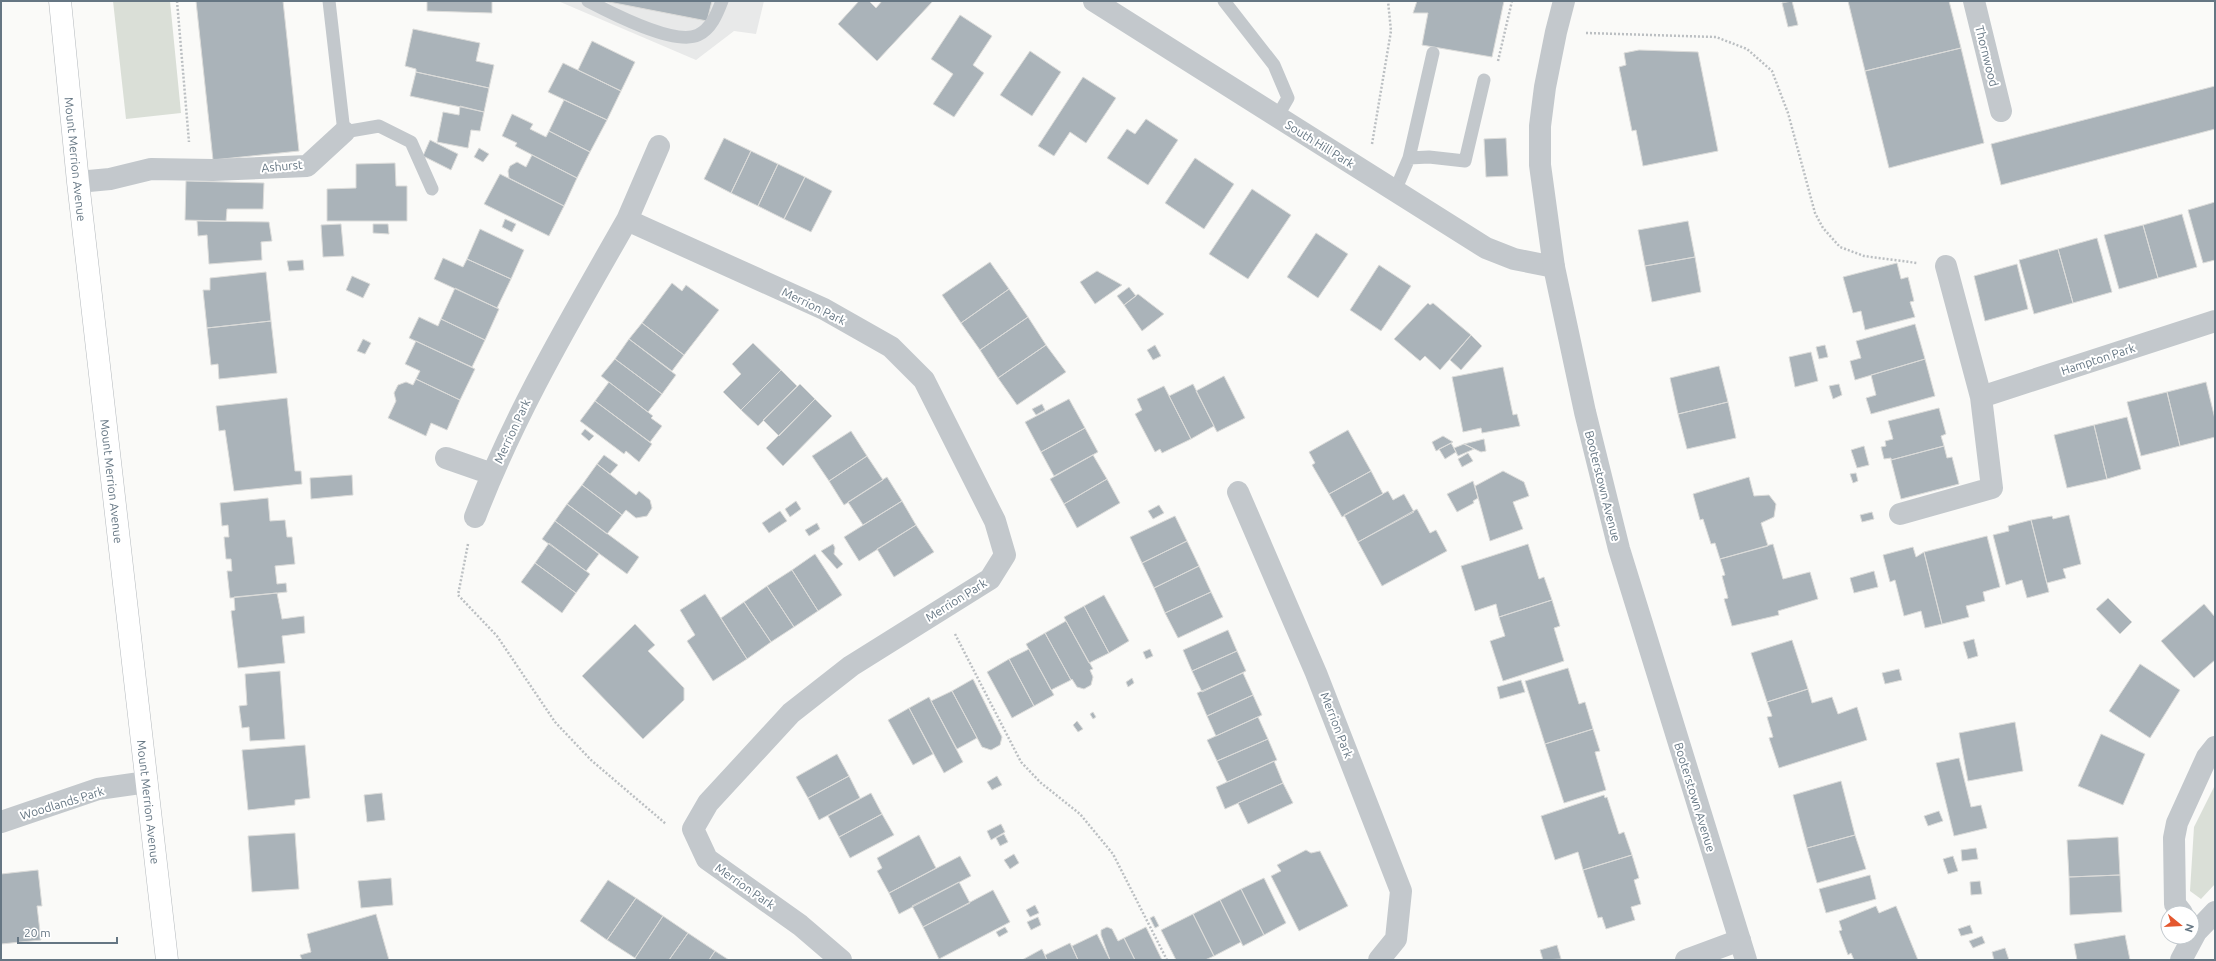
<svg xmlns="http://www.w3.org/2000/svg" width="2216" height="961" font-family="Ubuntu,sans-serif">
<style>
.built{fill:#e8e9e9}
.green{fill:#dadfd7}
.building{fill:#aab3b9;stroke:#dcdcda}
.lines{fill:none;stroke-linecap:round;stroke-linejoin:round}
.trunk-casing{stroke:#b4b9bd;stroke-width:23}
.path{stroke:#bbbfc2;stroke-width:2.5;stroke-dasharray:2 2;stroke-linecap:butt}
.service{stroke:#c3c8cc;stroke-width:13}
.minor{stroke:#c3c8cc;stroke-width:22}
.tertiary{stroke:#c3c8cc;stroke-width:22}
.trunk{stroke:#fff;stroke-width:22}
.labels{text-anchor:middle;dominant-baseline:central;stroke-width:4;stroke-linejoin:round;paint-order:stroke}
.street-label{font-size:12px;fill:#657683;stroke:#fff}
</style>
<rect width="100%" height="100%" fill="#fafaf8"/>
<!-- built -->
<path class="built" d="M558,1H764L756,34L734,31L696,60Z"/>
<!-- green -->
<path class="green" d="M113,1H170L181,113L126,119Z
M2215,785V884L2201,899L2190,891L2194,827Z"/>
<!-- building -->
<path class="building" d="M196,1H283L299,151L213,160Z
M427,1H492V13L427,11Z
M604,1H712L707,21Z
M859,1H869L876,8L882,1H933L877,61L838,24Z
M1417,1H1504L1492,57L1422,45L1428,13H1413Z
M1792,1L1798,25L1788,27L1782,3Z
M1848,1H1949L1961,48L1865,71Z
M960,15L992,36L973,65L984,73L954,117L933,104L953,74L931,59Z
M413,29L480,43L476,61L494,65L489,88L416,72V69L405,66Z
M592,41L635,62L621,91L578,70Z
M1961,48L1984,143L1889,168L1865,71Z
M1639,50L1698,52L1718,151L1643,166L1636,130L1632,131L1619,67L1626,65L1624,53Z
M1030,51L1061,72L1032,116L1000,95Z
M563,63L621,91L607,120L548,92Z
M416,72L489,88L484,112L410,96Z
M1083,77L1116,98L1086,143L1070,132L1054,156L1038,146Z
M2215,86V129L2001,185L1991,144Z
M564,100L607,120L590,152L549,131Z
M460,106L484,112L480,131L471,130L468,148L437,142L443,112L459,115Z
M512,114L533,124L530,129L546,137L549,131L590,152L577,178L515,146L517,143L502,136Z
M1146,119L1178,140L1148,185L1107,158L1127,129L1135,134Z
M724,138L751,151L731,193L704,179Z
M1506,138L1508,176L1486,177L1484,139Z
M430,140L458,154L451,170L423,156Z
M479,148L489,154L483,162L474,157Z
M751,151L778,164L758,206L731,193Z
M532,155L577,178L564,206L509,178L508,171L510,166L517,162L526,167Z
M1195,158L1234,184L1204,229L1165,203Z
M395,163L396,186H407V221H327V189L356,188V164Z
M778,164L805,177L784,219L758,206Z
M500,174L564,206L549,236L484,204Z
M805,177L832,191L811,232L784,219Z
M186,181L264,183L263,209H227L226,221L185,220Z
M1252,189L1291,215L1248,279L1209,254Z
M2215,202V260L2203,263L2188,210Z
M2182,214L2197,267L2158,278L2143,225Z
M505,219L516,224L512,232L502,227Z
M197,221L269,222L272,241L261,242L262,260L209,264L207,235L198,236Z
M1688,221L1695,257L1645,266L1638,230Z
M341,224L344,256L323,257L321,225Z
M373,224H388L389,234L373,233Z
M2143,225L2158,278L2119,289L2104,235Z
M480,229L524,250L511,279L467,259Z
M1316,233L1348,254L1318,298L1287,277Z
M2097,238L2112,292L2073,303L2058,249Z
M2058,249L2073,303L2034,314L2019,260Z
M1695,257L1701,292L1652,302L1645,266Z
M443,258L463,267L467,259L511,279L497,308L434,279Z
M303,260L304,270L289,271L287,261Z
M990,262L1009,289L961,323L942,295Z
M1897,263L1901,279L1908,277L1914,301L1910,302L1915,317L1865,330L1861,311L1853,313L1843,277Z
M2017,264L2028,309L1985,321L1974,276Z
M1379,265L1411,286L1381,331L1350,310Z
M1097,271L1122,285L1095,304L1080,282Z
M266,272L271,321L207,328L203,290H210V278Z
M352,276L370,284L363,298L346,290Z
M672,283L682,291L686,285L719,310L684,355L642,323Z
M1129,287L1136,296L1124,305L1117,296Z
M455,288L499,309L485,340L441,319Z
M1009,289L1028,317L980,350L961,323Z
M1138,294L1164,314L1142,331L1124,305Z
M1428,303L1430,305L1433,303L1471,335L1440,370L1425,356L1420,361L1394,339Z
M419,317L438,326L441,319L485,340L472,367L409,338Z
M1028,317L1046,345L998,378L980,350Z
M271,321L277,373L219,379L218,364L211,365L207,328Z
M642,323L684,355L672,371L629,339Z
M1915,324L1925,359L1855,380L1850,361L1861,358L1856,341Z
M1471,335L1482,346L1461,370L1450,360Z
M363,339L371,343L365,354L357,351Z
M629,339L676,375L662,394L615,359Z
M416,341L475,369L460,400L416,379L420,371L405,364Z
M753,343L781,370L741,410L723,392L741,374L732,364Z
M1046,345L1066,372L1017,405L998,378Z
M1155,345L1161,356L1153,360L1147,350Z
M1825,345L1828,357L1819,359L1816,347Z
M1811,352L1818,381L1795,387L1789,357Z
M615,359L662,394L648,412L601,376Z
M1925,359L1935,396L1871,414L1866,398L1876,395L1871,375Z
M1719,366L1728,402L1678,414L1670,378Z
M1503,367L1513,415L1517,414L1520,426L1482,433L1481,428L1463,432L1452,377Z
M781,370L797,386L758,426L741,410Z
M1224,376L1245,418L1217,432L1196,391Z
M416,379L460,400L447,430L431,423L426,436L388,418L396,401L394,393L398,385L406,382L413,385Z
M609,382L653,416L651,418L662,426L650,442L595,401Z
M2206,382L2215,419V437L2180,446L2167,392Z
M800,384L815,399L779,436L763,420Z
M1193,384L1214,426L1191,439L1169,396Z
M1839,384L1842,395L1833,399L1829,386Z
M1164,386L1191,439L1162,453L1160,449L1155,452L1135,414L1142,410L1137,399Z
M2167,392L2180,446L2141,456L2127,402Z
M287,398L295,471H301L302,484L234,491L225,430L219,431L216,406Z
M815,399L832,416L783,466L766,448Z
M1069,399L1085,428L1041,452L1025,422Z
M595,401L652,444L639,462L626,451L624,454L580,421Z
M1728,402L1736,438L1687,449L1678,414Z
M1042,404L1045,410L1036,415L1032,409Z
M1939,408L1946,434L1941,436L1944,446L1891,460V458L1884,459L1881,447L1886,446L1885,441L1893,439L1888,421Z
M2127,417L2141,469L2107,479L2094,425Z
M2094,425L2107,479L2067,488L2054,435Z
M1085,428L1098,452L1054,476L1041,452Z
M585,429L594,436L589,441L581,434Z
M1348,430L1371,471L1329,494L1312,465L1315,463L1309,452Z
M851,431L867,456L829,481L812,456Z
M1443,436L1453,442L1436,451L1432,442Z
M1484,439L1486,451L1481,452L1464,444Z
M1451,443L1456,452L1445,459L1439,449Z
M1464,444L1474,449L1458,456L1454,448Z
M1864,446L1869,465L1857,468L1851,450Z
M1944,446L1947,458L1952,457L1959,484L1901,499L1891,460Z
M1468,453L1473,461L1462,467L1458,459Z
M604,455L618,465L610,474L597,464Z
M1093,455L1107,479L1064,504L1050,479Z
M867,456L883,480L844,505L829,481Z
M597,464L636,495L639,491L650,500L652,508L647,516L636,518L626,510L622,515L582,485Z
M1371,471L1383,494L1342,517L1329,494Z
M1503,471L1524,482L1529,496L1513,502L1523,529L1490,541L1475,486Z
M1856,473L1858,481L1853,483L1850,474Z
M352,475L353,495L311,499L310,478Z
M887,477L902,501L863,525L848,502Z
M1749,477L1754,496L1769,495L1776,504L1774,517L1761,523L1768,546L1720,559L1715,543L1711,544L1703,519L1700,520L1693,494Z
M1107,479L1120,503L1077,528L1064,504Z
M1473,481L1478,498L1473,501L1474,503L1457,512L1447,494Z
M582,485L622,515L607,534L567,504Z
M1388,491L1393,500L1404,494L1414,512L1358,542L1344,515Z
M268,498L270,521L285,520L287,537H292L295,564L275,566L277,584L286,583L287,592L230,598L227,571H232L231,559H226L224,537H229L228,525L222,526L220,503Z
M796,501L801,509L790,517L785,509Z
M902,501L916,525L859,561L844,537Z
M567,504L639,557L627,574L555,521Z
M1159,505L1164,513L1153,519L1148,511Z
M1417,509L1430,533L1436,530L1447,551L1382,586L1358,542Z
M780,511L787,521L769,533L762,523Z
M1872,512L1874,519L1862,522L1860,515Z
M2069,515L2081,564L2063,569L2066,578L2047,583L2031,520L2052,516L2053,519Z
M1175,516L1187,541L1142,563L1130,537Z
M2031,520L2049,592L2027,598L2022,580L2006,585L1993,535L2009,531L2008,526Z
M555,521L599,554L586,571L542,539Z
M817,523L820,529L809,536L805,530Z
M916,525L934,552L894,577L877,549Z
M1987,536L2000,587L1983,592L1985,601L1966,606L1969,617L1942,624L1924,552Z
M1187,541L1199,566L1154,588L1142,563Z
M549,543L590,574L576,593L535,563Z
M833,544L835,548L834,554L843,564L837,569L821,551Z
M1528,544L1539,579L1544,577L1552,600L1499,617L1496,604L1475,611L1461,566Z
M1773,544L1783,579L1810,572L1818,599L1778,611L1779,615L1732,626L1724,599L1728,598L1722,576L1725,575L1720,559Z
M1913,547L1916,557L1924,552L1942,624L1925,628L1921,611L1904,616L1895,580L1890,582L1883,555Z
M815,554L842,595L818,611L792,570Z
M535,563L576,593L562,613L521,582Z
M1199,566L1211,592L1165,613L1154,588Z
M792,570L818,611L794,627L767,586Z
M1874,571L1878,587L1854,593L1850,578Z
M767,586L794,627L771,642L744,602Z
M1211,592L1223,617L1178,638L1165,613Z
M277,593L282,619L304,616L305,633L282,636L285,663L238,668L231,611L235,610L234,597Z
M705,594L747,659L713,681L687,641L695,635L680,610Z
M1104,595L1129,641L1109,653L1084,606Z
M2108,598L2132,622L2120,634L2096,609Z
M1552,600L1560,626L1554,628L1564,661L1503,681L1490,641L1505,636L1499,617Z
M744,602L771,642L747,659L721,618Z
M2204,604L2215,617V660L2194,678L2161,641Z
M1084,606L1109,653L1089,663L1064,617Z
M1066,621L1093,669L1090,670L1093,677L1091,685L1084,689L1077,687L1072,679L1071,680L1045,633Z
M635,624L655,645L648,651L684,688V700L643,739L582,676Z
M1228,630L1237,651L1192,671L1183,650Z
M1045,633L1071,680L1051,690L1026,644Z
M1974,639L1978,656L1968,659L1963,642Z
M1792,640L1808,689L1767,702L1751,653Z
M1029,649L1054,695L1034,706L1009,659Z
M1150,649L1153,656L1146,659L1143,652Z
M1237,651L1246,671L1202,692L1192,671Z
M1009,659L1034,706L1012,718L987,672Z
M2140,664L2180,690L2150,738L2109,711Z
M1568,668L1579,704L1585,702L1593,729L1545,744L1525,681Z
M1899,669L1902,680L1885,684L1882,673Z
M280,671L285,739L250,741L249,727L242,728L239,706L247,705L245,674Z
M1243,673L1253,695L1207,716L1197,693Z
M1132,678L1134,683L1128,687L1126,682Z
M973,679L1002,737L1000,745L991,750L982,747L952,691Z
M1521,680L1525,692L1500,699L1497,687Z
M1808,689L1812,703L1832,697L1838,714L1857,707L1867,740L1779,768L1769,738L1773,737L1767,717L1772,716L1767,702Z
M952,691L977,738L957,749L931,701Z
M1253,695L1262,715L1216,736L1207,716Z
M929,697L963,762L944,773L909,708Z
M909,708L933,754L913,765L888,720Z
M1093,712L1096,717L1093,719L1090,714Z
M1258,717L1268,739L1217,761L1207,740Z
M1077,721L1083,729L1078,732L1073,725Z
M2015,722L2023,771L1968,781L1959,733Z
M1593,729L1600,751L1595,752L1606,790L1564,803L1545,744Z
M2101,734L2145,754L2123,805L2078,786Z
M1268,739L1277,760L1227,782L1217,761Z
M305,745L310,798L295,800V805L248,810L242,750Z
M837,754L849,776L808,798L796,777Z
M1959,758L1971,807L1981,805L1987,828L1954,836L1936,763Z
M1274,761L1283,783L1225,809L1216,787Z
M849,776L860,798L819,820L808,798Z
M997,776L1002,785L992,790L987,782Z
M1841,781L1855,835L1807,848L1793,795Z
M1283,783L1293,803L1248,824L1238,803Z
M382,793L385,820L367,822L364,795Z
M871,793L882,814L839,837L828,816Z
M1604,795L1605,798L1607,797L1619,834L1624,832L1632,855L1583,870L1578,852L1555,860L1541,816Z
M1939,811L1943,821L1928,826L1924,816Z
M882,814L894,835L850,858L839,837Z
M1001,824L1005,832L991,840L987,831Z
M295,833L299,889L252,892L248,836Z
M1004,834L1008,842L1000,846L996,838Z
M919,835L936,868L889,893L877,871L882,868L877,858Z
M1855,835L1866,869L1817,883L1807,848Z
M2118,837L2120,875L2069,877L2067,840Z
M1976,848L1978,859L1962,861L1961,850Z
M1306,850L1311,853L1320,851L1348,906L1299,931L1271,876L1281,871L1277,865Z
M1014,854L1019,863L1010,869L1004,860Z
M1632,855L1639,878L1634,880L1641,904L1631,907L1635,920L1606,929L1602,917L1598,918L1583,870Z
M960,856L971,876L899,914L889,893Z
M1953,856L1958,871L1948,874L1943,859Z
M38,870L42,906H37L41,940L1,944V874Z
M1870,875L1876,899L1826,913L1819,889Z
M2120,875L2122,912L2070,915L2069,877Z
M391,878L393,905L361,908L358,881Z
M1264,878L1286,923L1264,935L1241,889Z
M608,880L636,898L607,940L580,921Z
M1980,881L1982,894L1971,895L1970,882Z
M959,882L970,903L923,927L912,906Z
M1241,889L1264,935L1243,946L1220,900Z
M993,890L1010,922L939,959L923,927Z
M636,898L663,916L635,958L607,940Z
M1220,900L1241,942L1214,956L1193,914Z
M1035,905L1039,913L1030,917L1026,910Z
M1876,906L1879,913L1896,906L1918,960H1854L1851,953L1848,955L1839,931L1842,930L1839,921Z
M376,914L389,960H302L300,955L311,952L307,934Z
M1193,914L1214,956L1205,960H1176L1161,930Z
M663,916L688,933L669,960H637L635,958Z
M1154,916L1159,926L1155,928L1150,918Z
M1038,917L1041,925L1031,930L1027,922Z
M1970,925L1973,933L1961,936L1958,929Z
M1005,927L1008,932L999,937L996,932Z
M1107,927L1112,929L1118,941L1124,938L1135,960H1110L1101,935V930Z
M1146,927L1162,960H1135L1124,938Z
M688,933L715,951L709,960H669Z
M1097,934L1110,960H1078L1072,946Z
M2125,935L2130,960H2077L2074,944Z
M1982,936L1985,943L1973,948L1969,941Z
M1070,943L1078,960H1047L1045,955Z
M1557,945L1561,959L1543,960L1540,950Z
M2005,948L2009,960H1994L1992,952Z
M1042,949L1047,960H1022Z
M715,951L729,960H709Z"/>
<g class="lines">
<!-- trunk casing -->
<g class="trunk-casing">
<g id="trunk">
<path id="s1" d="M60,1L78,182L167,960"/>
</g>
</g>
<!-- path -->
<path class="path" d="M177,1L189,142
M1586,33L1716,37L1747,49L1772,71L1788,113L1815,213L1823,228L1840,247L1864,256L1917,263
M1498,61L1512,1
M1372,144L1391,31L1388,1
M468,544L458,595L497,636L555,722L591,760L666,824
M955,634L1021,762L1041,783L1080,814L1113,854L1167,960"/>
<!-- service -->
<path class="service" d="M329,1L344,132L379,126L411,142L432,189
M588,1C611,13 675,46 698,35C711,29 717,14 722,1
M1224,1L1274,65L1288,98L1277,117
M1409,158L1429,157L1465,161L1484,80
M1395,191L1409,158L1433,53"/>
<!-- minor -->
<path class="minor" d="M1094,1L1486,248L1514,259L1554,267
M1974,1L2001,111
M78,182L110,179L151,169L213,170L307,166L344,132
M627,220L659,146
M1981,397L2215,321
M446,458L492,474
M1238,492L1316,673L1401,891L1396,939L1379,960
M1900,514L1992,488L1981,397L1946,266
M475,517C515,412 572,317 627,220L824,309L891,347L924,380L995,521L1005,555L990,579L851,666L791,713L708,803L693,829L707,859L800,925L841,960
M1,822L98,789L147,782
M2182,913L2175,904L2174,838L2177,823L2207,757L2215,747
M2196,932L2215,912
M1686,960L1740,940
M2181,960L2196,932L2192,926"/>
<!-- tertiary -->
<path class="tertiary" d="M1564,1L1556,32L1545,87L1540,126V165L1554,267L1585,412L1619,549L1746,960"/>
<!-- trunk -->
<use href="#trunk" class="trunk"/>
</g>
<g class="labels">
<!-- street labels -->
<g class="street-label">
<text transform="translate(1987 56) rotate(76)">Thornwood</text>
<text transform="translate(1320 144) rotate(32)">South Hill Park</text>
<text stroke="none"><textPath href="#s1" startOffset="159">Mount Merrion Avenue</textPath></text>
<text transform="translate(282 166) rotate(-5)">Ashurst</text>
<text transform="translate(814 306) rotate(26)">Merrion Park</text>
<text transform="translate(2098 359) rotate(-18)">Hampton Park</text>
<text transform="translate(512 431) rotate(-65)">Merrion Park</text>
<text stroke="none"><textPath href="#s1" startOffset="483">Mount Merrion Avenue</textPath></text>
<text transform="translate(1603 486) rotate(76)">Booterstown Avenue</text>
<text transform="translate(956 600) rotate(-32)">Merrion Park</text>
<text transform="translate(1337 725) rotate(69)">Merrion Park</text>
<text transform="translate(1695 797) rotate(73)">Booterstown Avenue</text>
<text transform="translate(62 803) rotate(-17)">Woodlands Park</text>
<text stroke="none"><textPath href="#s1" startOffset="806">Mount Merrion Avenue</textPath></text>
<text transform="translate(745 886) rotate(35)">Merrion Park</text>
</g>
</g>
<!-- border -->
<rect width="2216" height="961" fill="none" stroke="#657683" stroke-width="4"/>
<!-- north arrow -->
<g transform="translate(2180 925) rotate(108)"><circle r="19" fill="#ffffff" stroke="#c1c8cd"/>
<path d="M0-3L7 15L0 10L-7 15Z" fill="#e4572e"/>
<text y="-6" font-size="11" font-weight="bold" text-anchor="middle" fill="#657683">N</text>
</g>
<!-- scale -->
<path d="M18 937v6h99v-6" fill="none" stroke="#657683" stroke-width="2"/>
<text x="24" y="937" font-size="12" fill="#657683" stroke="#ffffff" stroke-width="3" paint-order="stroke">20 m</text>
</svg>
